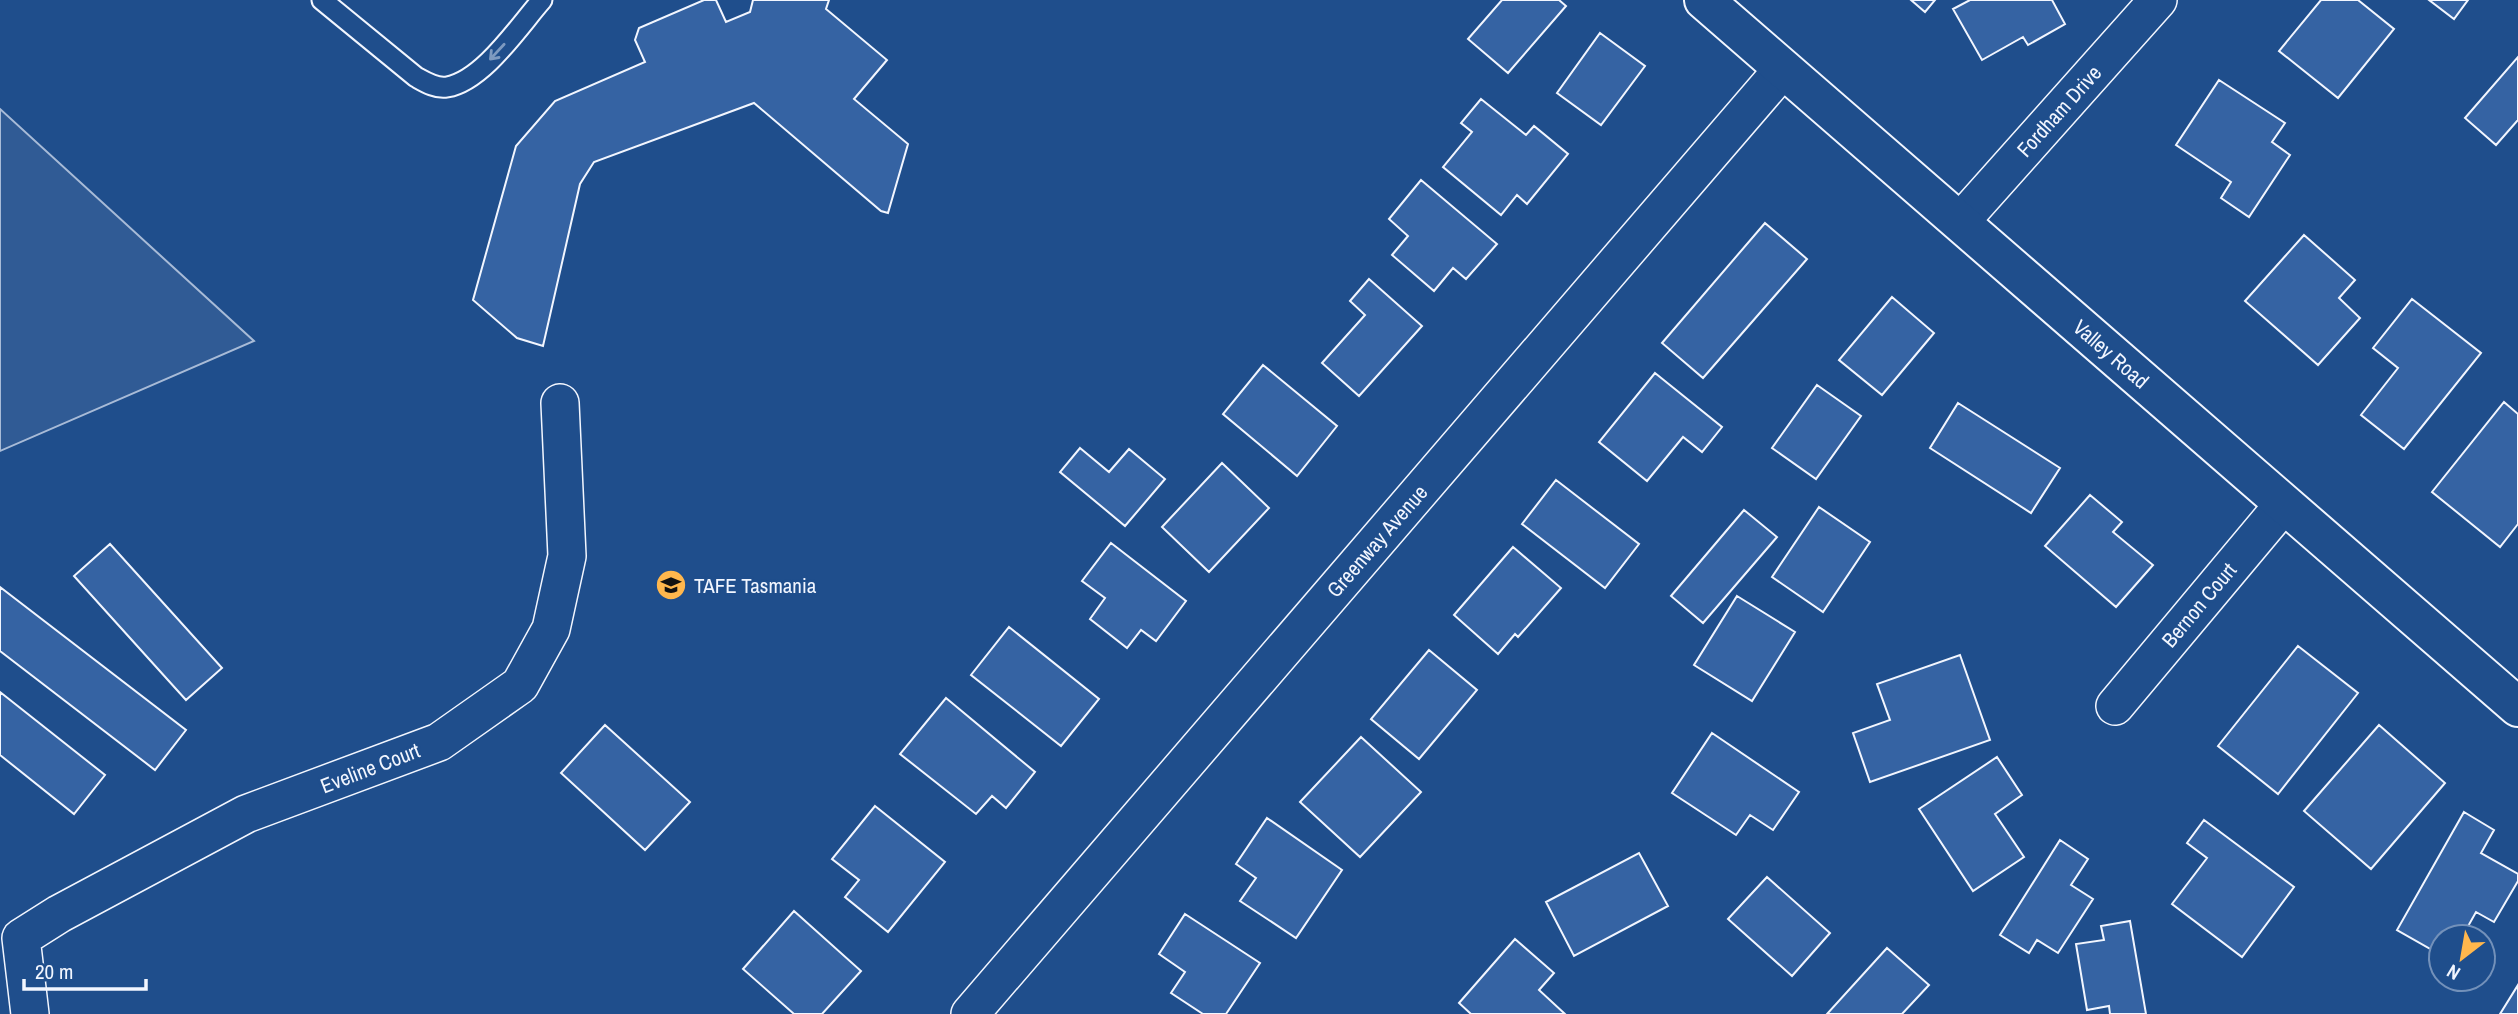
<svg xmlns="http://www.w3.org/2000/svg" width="2518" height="1014" font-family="'Archivo Narrow',sans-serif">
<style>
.built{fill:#305b95;stroke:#a8bbd7;stroke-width:2}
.building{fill:#3563a3;stroke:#f2f6ff;stroke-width:2}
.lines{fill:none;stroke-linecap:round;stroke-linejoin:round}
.service-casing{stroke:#f2f6ff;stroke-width:23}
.minor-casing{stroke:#f2f6ff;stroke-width:40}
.tertiary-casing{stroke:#f2f6ff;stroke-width:42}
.service{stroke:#1f4e8c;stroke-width:19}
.minor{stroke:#1f4e8c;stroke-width:37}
.tertiary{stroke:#1f4e8c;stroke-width:38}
.oneway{stroke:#7e9ac0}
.labels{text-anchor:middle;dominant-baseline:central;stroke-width:5;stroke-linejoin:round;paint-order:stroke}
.street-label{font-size:21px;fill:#f2f6ff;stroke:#1f4e8c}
.poi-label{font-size:21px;fill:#f2f6ff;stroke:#1f4e8c;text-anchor:start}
</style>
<rect width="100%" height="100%" fill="#1f4e8c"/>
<!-- built -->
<path class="built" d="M0,109L254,341L0,451Z"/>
<!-- building -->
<path class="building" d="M704,0H716L726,22L750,12L753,0H829L826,9L887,60L854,99L908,144L888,213L881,211L754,103L594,162L580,184L543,346L517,338L473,300L516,146L555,101L645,62L635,40L639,28Z
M1502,0H1559L1566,6L1508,73L1468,39Z
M1911,0H1935L1925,12Z
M1970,0H2052L2065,24L2028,45L2023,37L1982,60L1953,9Z
M2321,0H2358L2394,29L2338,98L2279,51Z
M2429,0H2468L2454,19Z
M1600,33L1645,66L1601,125L1557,93Z
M2518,57V120L2496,145L2465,118Z
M2219,80L2285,123L2272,142L2290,155L2249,217L2221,198L2231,182L2176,145Z
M1481,99L1526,135L1534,126L1568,154L1527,204L1517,195L1501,215L1443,167L1472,132L1461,123Z
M1421,180L1497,244L1466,279L1453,268L1434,291L1392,255L1408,236L1389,219Z
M1765,223L1807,259L1703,378L1662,343Z
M2304,235L2355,280L2339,298L2360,318L2318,365L2245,301Z
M1369,279L1422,326L1359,396L1322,363L1365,315L1350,301Z
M1892,297L1934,333L1882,395L1839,360Z
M2412,299L2481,353L2404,449L2361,415L2398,368L2373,348Z
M1263,365L1337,426L1297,476L1223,414Z
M1655,373L1722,427L1702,452L1683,437L1647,481L1599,442Z
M1817,385L1861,416L1816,479L1772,448Z
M2504,402L2518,414V524L2500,547L2432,492Z
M1958,403L2060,468L2031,513L1930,448Z
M1080,448L1109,472L1129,449L1165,479L1125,526L1060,472Z
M1222,463L1269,508L1209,572L1162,527Z
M1556,480L1639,544L1605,588L1522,524Z
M2090,495L2122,522L2113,532L2153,565L2116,607L2045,546Z
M1819,507L1870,542L1823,612L1772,577Z
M1744,510L1777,537L1703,623L1671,596Z
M1111,543L1186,601L1156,641L1141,630L1127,648L1090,619L1105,598L1082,581Z
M110,544L222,668L186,700L74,576Z
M1513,547L1561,588L1518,637L1515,634L1498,654L1454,615Z
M0,587L186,730L155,770L0,651Z
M1737,596L1795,632L1752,701L1694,665Z
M1009,627L1099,699L1061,746L971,675Z
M2298,646L2358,693L2278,794L2218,746Z
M1429,650L1477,690L1419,759L1371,719Z
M1960,655L1990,740L1870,782L1853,733L1890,720L1877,684Z
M0,692L105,775L74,814L0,755Z
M946,698L1035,772L1006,808L992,796L976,814L900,754Z
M605,725L690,802L645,850L561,773Z
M2379,725L2445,783L2371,869L2304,811Z
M1712,733L1799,792L1773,830L1750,815L1736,835L1672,793Z
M1361,737L1421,792L1360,857L1300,802Z
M1997,757L2022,795L1995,814L2024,857L1973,891L1919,809Z
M875,806L945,862L888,932L845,897L859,880L832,859Z
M2464,812L2494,830L2481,853L2518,874V881L2494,922L2476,912L2462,937H2441V955L2397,930Z
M1267,818L1342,870L1296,938L1240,901L1256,878L1236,864Z
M2204,820L2294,887L2242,957L2172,904L2207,858L2187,843Z
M2060,840L2088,859L2071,885L2093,899L2058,953L2037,940L2029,953L2000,935Z
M1639,853L1668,906L1574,956L1546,902Z
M1767,877L1830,933L1792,976L1728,919Z
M794,911L861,971L822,1014H794L743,969Z
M1185,914L1260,963L1226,1014H1203L1171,993L1185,972L1159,954Z
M2130,921L2146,1014H2110L2109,1006L2087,1010L2076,944L2104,940L2101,926Z
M1515,939L1554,973L1539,990L1565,1014H1471L1459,1003Z
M1887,948L1929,985L1902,1014H1827Z
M2518,985V1014H2500Z"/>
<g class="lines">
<!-- service casing -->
<g class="service-casing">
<path id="service" d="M322,0L416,77C425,82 436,89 447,87C483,81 519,26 542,0"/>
</g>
<!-- minor casing -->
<g class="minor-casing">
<path id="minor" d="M1960,222L2158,0
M2115,706L2284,504
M30,1014L21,938L59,914L246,814L439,742L520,685L551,629L567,556L560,403
M970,1014L1783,69"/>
</g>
<!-- tertiary casing -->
<g class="tertiary-casing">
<path id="tertiary" d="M1704,0L2518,707"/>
</g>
<!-- service -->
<use href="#service" class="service"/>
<!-- minor -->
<use href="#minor" class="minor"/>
<!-- tertiary -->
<use href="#tertiary" class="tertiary"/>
</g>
<!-- one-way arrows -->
<defs><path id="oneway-shaft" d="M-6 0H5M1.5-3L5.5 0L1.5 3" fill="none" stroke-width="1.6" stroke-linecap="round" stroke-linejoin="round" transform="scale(1.75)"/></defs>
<use class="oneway" href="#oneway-shaft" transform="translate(497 52) rotate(133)"/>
<!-- icons -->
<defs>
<g id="university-disc" transform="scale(1.575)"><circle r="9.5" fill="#ffb74d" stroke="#1f4e8c"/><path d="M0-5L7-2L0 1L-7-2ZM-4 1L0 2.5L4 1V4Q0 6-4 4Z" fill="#111"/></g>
</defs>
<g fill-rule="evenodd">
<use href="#university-disc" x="671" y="585"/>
</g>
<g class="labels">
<!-- street labels -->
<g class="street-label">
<text transform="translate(2059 111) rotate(-48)">Fordham Drive</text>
<text transform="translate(2111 354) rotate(41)">Valley Road</text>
<text transform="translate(1377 541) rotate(-49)">Greenway Avenue</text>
<text transform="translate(2199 605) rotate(-50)">Bernon Court</text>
<text transform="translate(370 768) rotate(-21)">Eveline Court</text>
</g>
<!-- poi labels -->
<g class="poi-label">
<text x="694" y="585">TAFE Tasmania</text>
</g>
</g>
<!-- north arrow -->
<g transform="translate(2462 958) rotate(211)"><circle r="33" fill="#1f4e8c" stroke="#7391ba" stroke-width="2"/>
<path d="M0-5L12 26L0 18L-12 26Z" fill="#ffb74d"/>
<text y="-10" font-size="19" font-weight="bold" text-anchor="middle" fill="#f2f6ff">N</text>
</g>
<!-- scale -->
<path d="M24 979v10h122v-10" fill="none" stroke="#f2f6ff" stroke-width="3.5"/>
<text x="35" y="979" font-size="21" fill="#f2f6ff" stroke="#1f4e8c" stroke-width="5" paint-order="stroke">20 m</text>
</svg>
